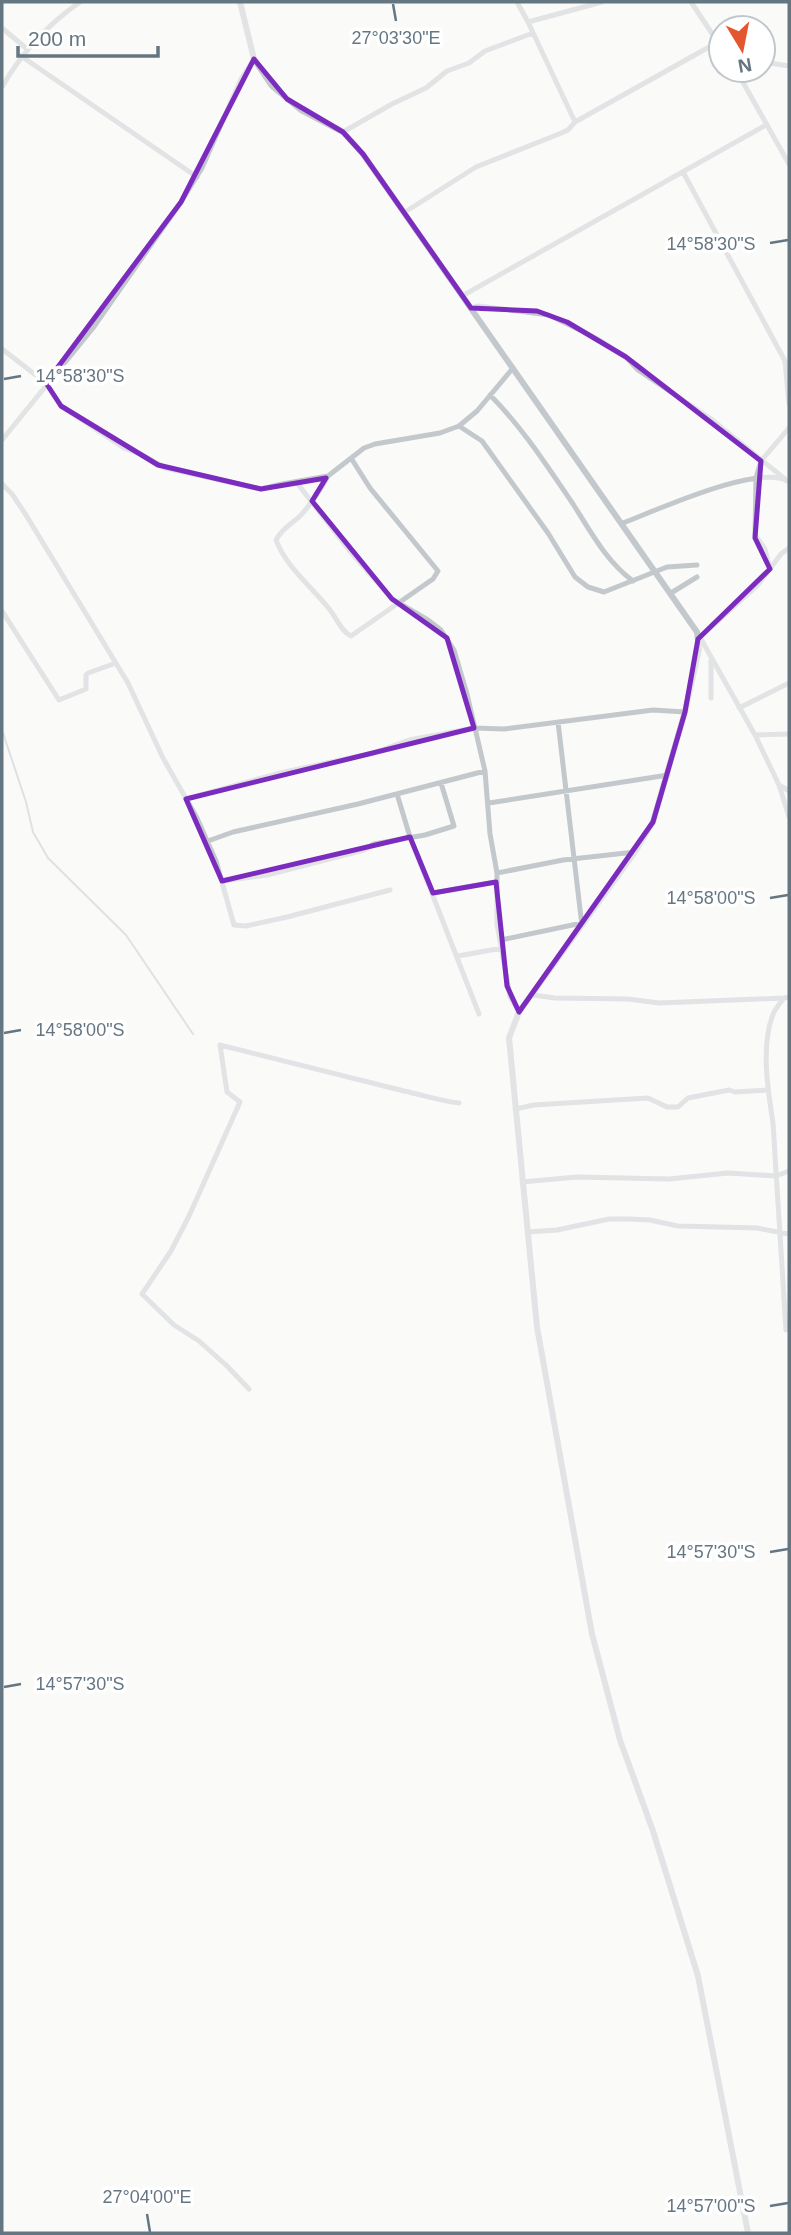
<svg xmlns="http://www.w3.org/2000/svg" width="791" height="2235" font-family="Arial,sans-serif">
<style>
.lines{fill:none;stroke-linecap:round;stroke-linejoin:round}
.stream{stroke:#bbc7cb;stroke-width:2}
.minor{stroke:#c3c8cc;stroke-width:5}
.tertiary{stroke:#c3c8cc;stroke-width:6}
.marked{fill:none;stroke:#7b2cbf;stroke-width:5;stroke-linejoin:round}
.ticks{fill:none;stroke:#657683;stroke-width:2.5}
.ticks-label{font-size:18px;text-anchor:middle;fill:#657683;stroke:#fff;stroke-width:7;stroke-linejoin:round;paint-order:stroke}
</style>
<rect width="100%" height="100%" fill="#fafaf8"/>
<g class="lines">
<!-- stream -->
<path class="stream" d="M2,730L26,802L33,832L48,858L126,935L193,1034"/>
<!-- minor -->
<path class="minor" d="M517,2L528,22L602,2
M691,2L721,47
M2,28L27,49
M21,56L197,177
M763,62L789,66
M736,70L789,164
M2,87C22,52 47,25 80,2
M575,122L718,42
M343,132L392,104L426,88L447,71L469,63L485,51L533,33
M683,172L785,361L789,404
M405,212L476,167L559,134L568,130L575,122L528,22
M462,296L766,125
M471,308L479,306L549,315L598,339L626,357L638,370L711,419L785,479
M2,349L46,383L61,406L124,448L140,454L165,468L261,489L282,484L328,476L364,448L375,444L440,433L459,426L477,411L513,368
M490,395C522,427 547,466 573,504C591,532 606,561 633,581
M459,426L482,441L548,533L575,577L588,587L604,592L667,567L697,565
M2,440L93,328L181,202L202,168L241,79L254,59
M328,476C320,490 312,503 301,515C292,524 282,528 276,540C286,567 313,588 330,610C337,619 341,631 351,636L433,579L438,571L370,488L351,458
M297,483L349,550L392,599L428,620L441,630L454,650L467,694L485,771L490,834L497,873V924L510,997L519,1012
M2,484L12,494L26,515L128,683L163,758L197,818L216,861L234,925L246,926L287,917L390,890
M623,523C655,511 760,462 789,482
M770,569L765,549L755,535L756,478L761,461L789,428
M671,593L697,577
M2,611L59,700L86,689V675L88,673L116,663
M697,632L755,735L779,785L789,817
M700,637L757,586L781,554L789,548
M711,660V698
M739,708L789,683
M558,722L582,926
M755,735L789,734
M779,785L789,791
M397,794L410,837L479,1014
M186,799L280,773L373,753L409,740L474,728L504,729L653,710L685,712
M489,803L668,775
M208,841L233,832L358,804L485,771
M497,873L563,860L635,852
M222,881L267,875L364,850L374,844L425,835L454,826L441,783
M433,893L496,882
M501,940L582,923
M458,956L502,948
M533,995L555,998L628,999L659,1003L784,998
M515,1109L534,1105L648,1098L667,1107H678L688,1098L729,1090L735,1092L768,1090
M522,1182L577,1177L669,1179L728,1173L776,1176L789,1171
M528,1232L557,1230L609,1219H629L650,1220L678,1226L757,1228L789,1234
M786,1330L773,1123C768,1090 761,1049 772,1017C774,1010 779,1004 784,998L789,997
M249,1389L226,1365L199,1341L174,1325L142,1294L171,1251L189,1216L240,1102L227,1092L220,1045L404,1091C423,1095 441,1101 459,1103"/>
<!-- tertiary -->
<path class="tertiary" d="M240,2L254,59L272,86L301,110L343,132L363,154L697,632L699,649L685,712L653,822L635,852L519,1012L509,1038L537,1327L592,1634L620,1740L653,1831L698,1976L748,2233"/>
</g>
<!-- marked area -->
<path d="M0 0H791V2235H0ZM254,59L287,99L343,132L363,154L471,308L537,311L567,322L626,357L761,461L755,538L770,569L698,639L685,712L653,822L519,1012L507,986L496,882L433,893L410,837L222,881L186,799L474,728L447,638L392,599L312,501L326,478L261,489L158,465L61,406L46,383L181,202Z" fill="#fafaf8" fill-opacity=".55" fill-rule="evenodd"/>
<path class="marked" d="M254,59L287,99L343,132L363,154L471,308L537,311L567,322L626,357L761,461L755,538L770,569L698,639L685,712L653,822L519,1012L507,986L496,882L433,893L410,837L222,881L186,799L474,728L447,638L392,599L312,501L326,478L261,489L158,465L61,406L46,383L181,202Z"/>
<!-- ticks -->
<path class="ticks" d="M393,4L396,21M770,243L788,240M4,379L21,376M770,898L788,895M4,1033L21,1030M770,1552L788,1549M4,1687L21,1684M770,2206L788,2203M147,2214L150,2232"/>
<g class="ticks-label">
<text x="396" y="44">27°03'30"E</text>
<text x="711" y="250">14°58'30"S</text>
<text x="80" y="382">14°58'30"S</text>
<text x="711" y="904">14°58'00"S</text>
<text x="80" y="1036">14°58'00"S</text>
<text x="711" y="1558">14°57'30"S</text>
<text x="80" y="1690">14°57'30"S</text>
<text x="147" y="2203">27°04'00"E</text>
<text x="711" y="2212">14°57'00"S</text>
</g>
<!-- border -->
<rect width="791" height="2235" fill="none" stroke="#657683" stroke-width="7"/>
<!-- north arrow -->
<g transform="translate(742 49) rotate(170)"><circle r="33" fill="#ffffff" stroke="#c1c8cd" stroke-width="2"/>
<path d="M0-5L12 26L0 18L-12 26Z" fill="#e4572e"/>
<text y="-10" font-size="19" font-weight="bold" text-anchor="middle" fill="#657683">N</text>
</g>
<!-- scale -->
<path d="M18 46v10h140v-10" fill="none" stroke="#657683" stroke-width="3.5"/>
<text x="28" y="46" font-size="21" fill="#657683" stroke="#ffffff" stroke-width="5" paint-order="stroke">200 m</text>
</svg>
